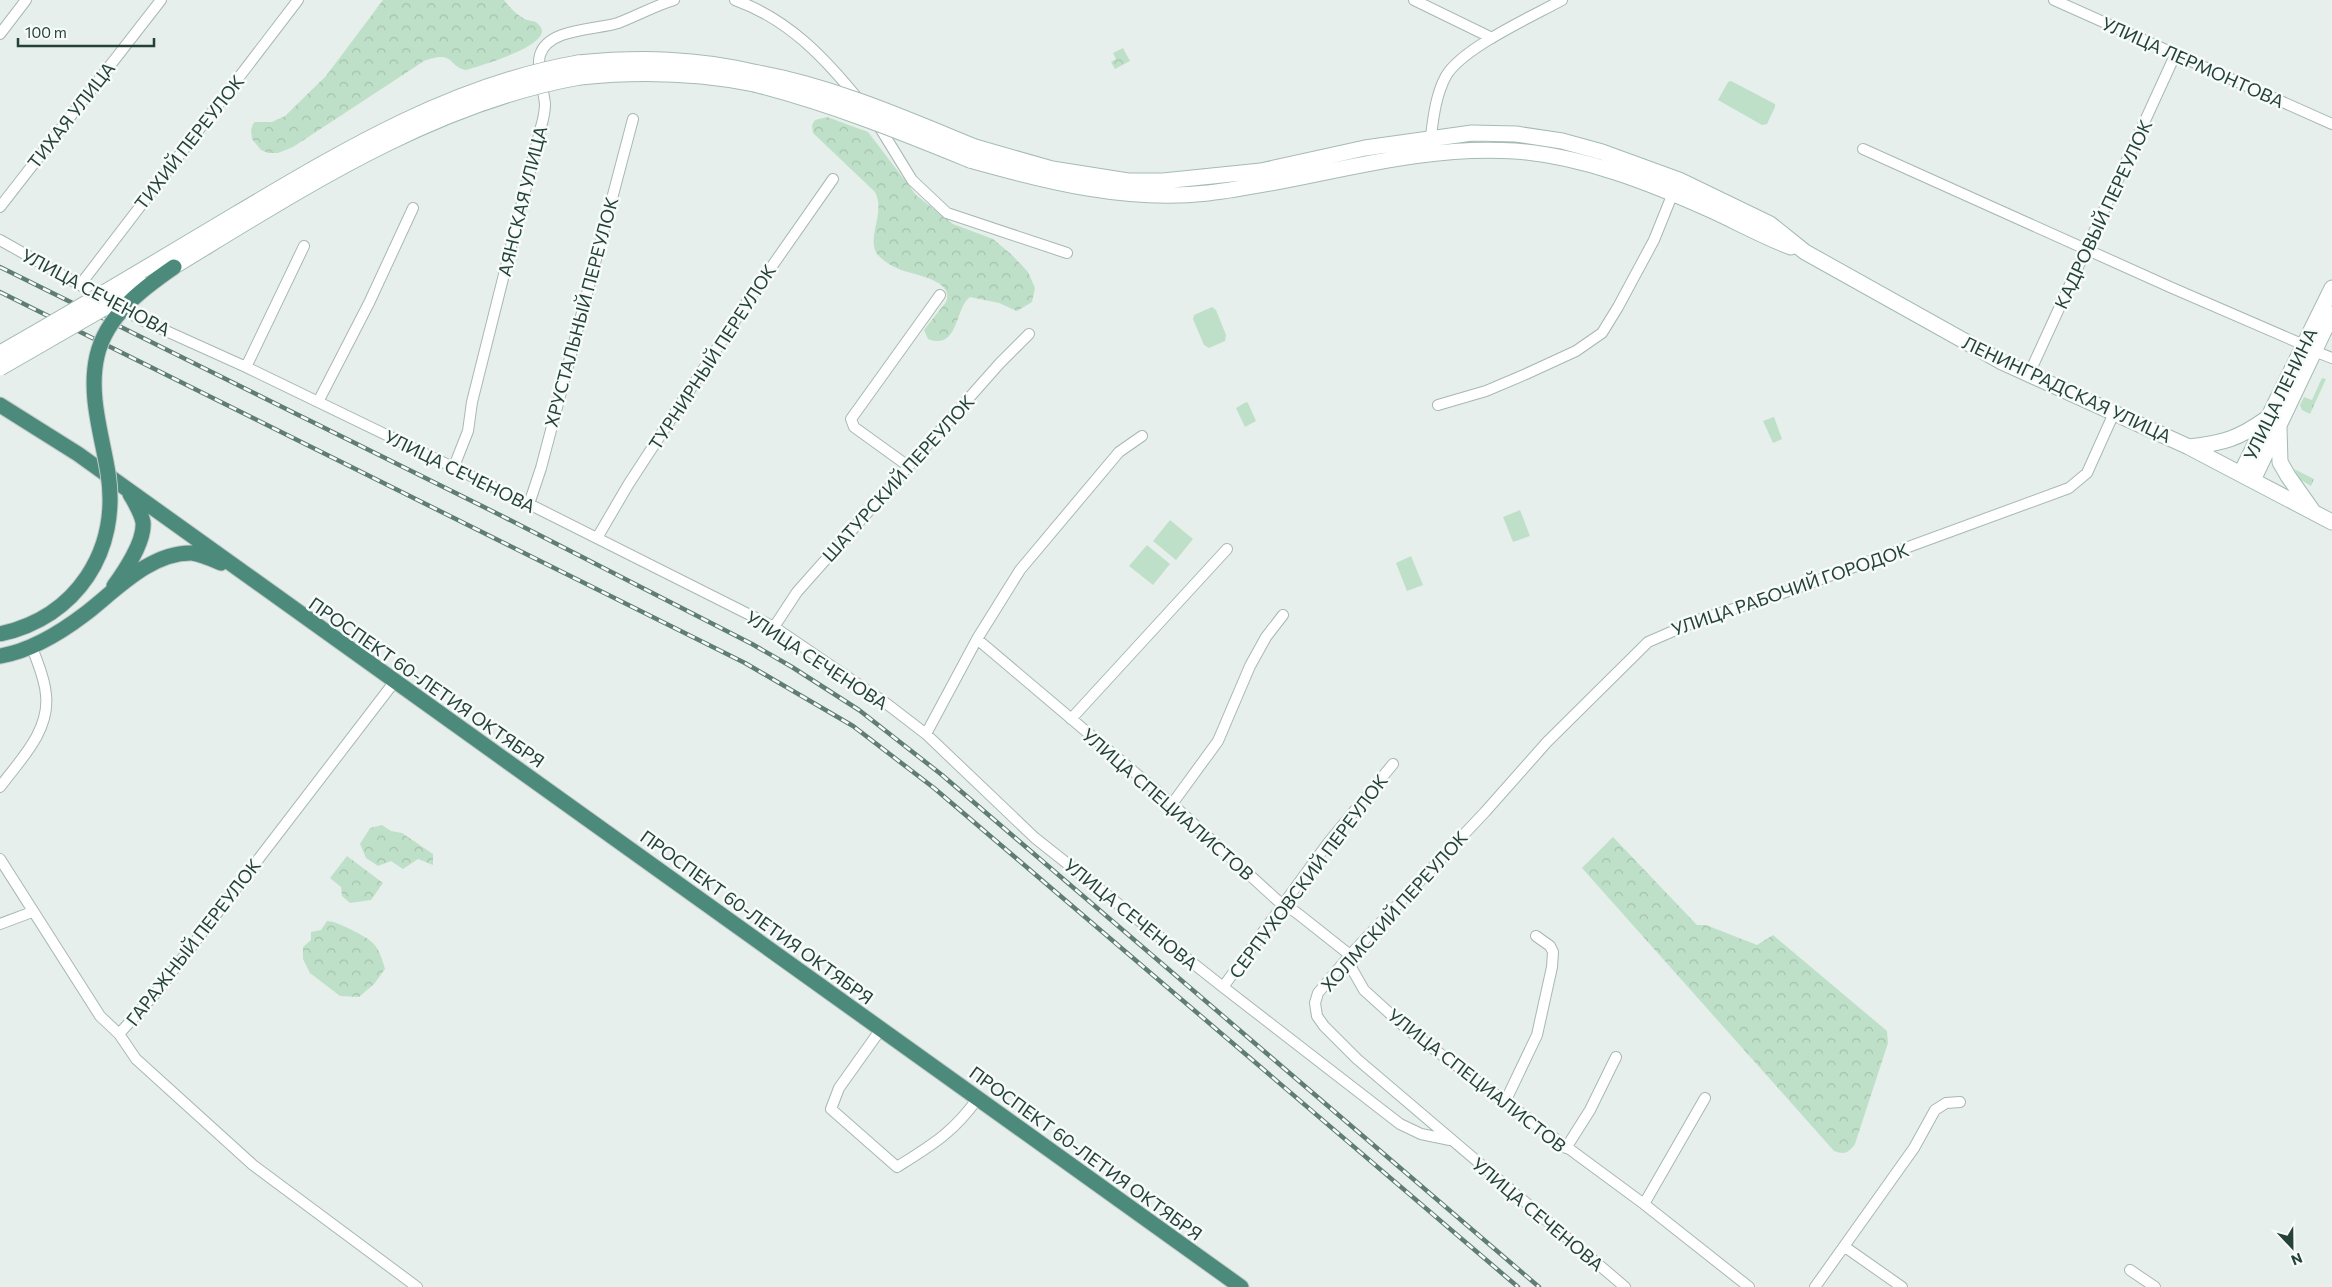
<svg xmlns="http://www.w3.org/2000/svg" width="2332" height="1287" font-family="Commissioner,sans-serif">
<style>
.grass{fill:url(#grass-tufts)}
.forest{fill:url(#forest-crowns)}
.pitch{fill:#bfe0c8}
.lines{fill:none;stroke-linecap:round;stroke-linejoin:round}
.minor-casing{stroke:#a8b8b2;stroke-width:12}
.secondary-casing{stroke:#a4bbb3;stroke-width:17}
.trunk-casing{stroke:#c2cac8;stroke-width:17}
.minor{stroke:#fff;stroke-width:10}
.secondary{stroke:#fff;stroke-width:15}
.trunk{stroke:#4c8a7c;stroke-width:15}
.rail-casing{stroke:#5f7d75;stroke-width:4.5}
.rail{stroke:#f7fbf9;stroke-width:2.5;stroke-dasharray:8;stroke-linecap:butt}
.secondary-bridge-casing{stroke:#a4bbb3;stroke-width:17;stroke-linecap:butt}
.trunk-bridge-casing{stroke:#c2cac8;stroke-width:17;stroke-linecap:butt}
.secondary-bridge{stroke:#fff;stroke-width:15}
.trunk-bridge{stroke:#4c8a7c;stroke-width:15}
.labels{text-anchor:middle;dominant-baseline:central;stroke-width:5;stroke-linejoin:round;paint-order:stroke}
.street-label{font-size:18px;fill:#24423a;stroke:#f7fbf9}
</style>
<defs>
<pattern id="grass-tufts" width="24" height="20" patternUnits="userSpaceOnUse" patternTransform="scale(1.25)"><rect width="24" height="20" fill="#bfe0c8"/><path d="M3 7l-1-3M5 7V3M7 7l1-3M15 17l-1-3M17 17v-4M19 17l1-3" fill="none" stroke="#a4c1ad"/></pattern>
<pattern id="forest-crowns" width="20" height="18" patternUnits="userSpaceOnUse" patternTransform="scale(1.25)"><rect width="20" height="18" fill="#bfe0c8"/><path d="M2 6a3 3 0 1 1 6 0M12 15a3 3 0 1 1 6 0" fill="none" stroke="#a4c1ad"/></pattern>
</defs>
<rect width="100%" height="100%" fill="#e6efeb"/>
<!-- grass -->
<path class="grass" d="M2322,378L2326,379L2310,414L2302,410L2300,405L2304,397L2312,400Z
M2294,469L2314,479L2311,486L2301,480Z"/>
<!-- forest -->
<path class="forest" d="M383,0H504C510,8 518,16 527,20C531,21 536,21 538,24C561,43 477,67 466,70C448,67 455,49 424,61L293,147L278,153H268L261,150L252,139L251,130L253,124L255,122H272L285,116L326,76Z
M1123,48L1130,61L1115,69L1111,62L1116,59L1113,53Z
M827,117L868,132L916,195L953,224L993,239L1012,255L1028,272L1035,288L1032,302L1017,311L999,303L970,297C955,307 959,351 928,339L924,330L946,302C955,280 914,275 901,270C894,267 886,263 881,258C862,242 887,215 875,192L813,133L812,125L815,120Z
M382,825L391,831L402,833L433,854V865L418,859L403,869L391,861L378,866L366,858L360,844L370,828Z
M1613,837L1697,925H1706L1757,945L1773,935L1887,1031L1888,1043L1855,1144C1848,1153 1845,1155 1834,1151L1582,868Z
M347,856L383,883L371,900L350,903L342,896L341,887L330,878Z
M327,921C337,922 341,925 350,929C373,941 378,943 385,969L374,984L359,997L340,996L310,973L303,959V947L311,940V932L321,930Z"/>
<!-- pitch -->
<path class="pitch" d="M1731,81L1775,104V107L1767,124L1762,125L1718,100L1728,82Z
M1212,307L1216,310L1226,335L1225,341L1209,348L1204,345L1193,319L1194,315Z
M1246,402L1248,403L1256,421L1245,427L1236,408Z
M1774,417L1782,439L1773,443L1763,421Z
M1520,510L1530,536L1513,542L1503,517Z
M1170,520L1193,539L1176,560L1153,541Z
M1147,545L1170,564L1153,585L1129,566Z
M1411,556L1423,585L1407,591L1396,563Z"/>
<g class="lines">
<!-- minor casing -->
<g class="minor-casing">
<path id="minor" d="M735,0C788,19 824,57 859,100
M1414,0L1492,38
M2054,0L2332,124
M0,34L26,0
M877,123L912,180L947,213L1067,253
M1430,143C1433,121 1435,96 1446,76C1462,48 1533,16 1562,0
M1863,149L2170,287L2304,345
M0,207L161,0
M0,240L103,298
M80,285L298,0
M118,307L144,321L246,367L529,504L774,627L887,704L926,734L1035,838L1223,987L1400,1124L1421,1134L1450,1140
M2314,351L2332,358
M246,367L304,246
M2029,374L2176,53
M318,402L369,303L413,208
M1438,405L1486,391L1526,374L1576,351L1602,333L1618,307L1654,240L1675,188
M908,466L854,427L851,419L940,295
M453,469L468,431L472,402L541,127C543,120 545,112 545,104C544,91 536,68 540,55C548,28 596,30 618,23C637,16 654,6 674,0
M529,504L541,468L633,119
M597,538L628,485L749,299L833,179
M774,627L797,592L1000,363L1029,334
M977,639L1172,804L1277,900L1297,913L1350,955L1352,969L1364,990L1408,1030L1644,1204L1749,1287
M1071,719L1227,549
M926,734L977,639L1020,570L1119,452L1142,436
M0,787C20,760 50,731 46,695C45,678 37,662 32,647
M1172,804L1218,741L1250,666L1266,637L1283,615
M0,859L100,1016L119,1034L136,1059L253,1165L417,1287
M0,924L32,912
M1223,987L1328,843L1393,764
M881,1029L839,1088L831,1109L897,1167C932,1145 953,1133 978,1098
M119,1034L155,994L395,681
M1505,1102L1537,1035L1552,967L1553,952L1550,946L1536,936
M1566,1148L1590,1110L1616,1057
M1644,1204L1705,1098
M1845,1247L1902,1287
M2130,1270L2155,1287
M1625,1287L1357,1059L1324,1026L1317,1016L1315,1003L1318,993L1350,955L1485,812L1547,742L1648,642L1701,619L1772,597L2069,488L2087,473L2114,413
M1815,1287L1914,1148L1935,1110L1946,1103L1960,1102"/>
</g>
<!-- secondary casing -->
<g class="secondary-casing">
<path id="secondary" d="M578,63C640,57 697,58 758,73
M580,77C639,71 695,72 754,84
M975,147L1052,169L1128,181H1163L1261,171L1365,148L1472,133L1516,134L1562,141L1602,152L1679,180L1770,224L1805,252L2002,362L2189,447L2332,522
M970,160C1048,182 1127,202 1208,193C1311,181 1410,144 1515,151C1583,156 1651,183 1713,211C1739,223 1764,237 1791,247
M2279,428L2280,462L2288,476L2312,510
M2189,447C2223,443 2238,439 2266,419
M2241,473L2332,288
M2253,480L2332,314"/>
</g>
<!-- trunk casing -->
<g class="trunk-casing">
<path id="trunk" d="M0,405L78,454L1241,1287
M114,586C125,571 145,541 143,522C141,512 135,503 130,494
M0,656C31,651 60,633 85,614C115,591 150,552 192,553C201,554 212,559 221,563"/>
</g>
<!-- minor -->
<use href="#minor" class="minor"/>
<!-- secondary -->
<use href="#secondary" class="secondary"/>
<!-- trunk -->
<use href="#trunk" class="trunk"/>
<!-- rail casing -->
<g class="rail-casing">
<path id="rail" d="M0,267L500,515L752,644L792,667L859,710L942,775L1539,1287
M0,292L745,663L853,726L934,788L1518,1287"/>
</g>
<!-- rail -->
<use href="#rail" class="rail"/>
<!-- secondary-bridge casing -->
<g class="secondary-bridge-casing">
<path id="secondary-bridge" d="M758,73C834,87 904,118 975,147
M754,84C829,103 899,131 970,160
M163,273C294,194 427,104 580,77
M0,353C80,308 159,260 238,213C346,149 453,85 578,63
M0,368L144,285"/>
</g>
<!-- trunk-bridge casing -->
<g class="trunk-bridge-casing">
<path id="trunk-bridge" d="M0,634C77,617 120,551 108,473C102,435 88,395 97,356C106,316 142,289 174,267"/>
</g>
<!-- secondary-bridge -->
<use href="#secondary-bridge" class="secondary-bridge"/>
<!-- trunk-bridge -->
<use href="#trunk-bridge" class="trunk-bridge"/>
</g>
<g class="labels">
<!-- street labels -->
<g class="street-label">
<text transform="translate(2193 62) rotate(24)">УЛИЦА ЛЕРМОНТОВА</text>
<text transform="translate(71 115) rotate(-52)">ТИХАЯ УЛИЦА</text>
<text transform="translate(189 142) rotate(-52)">ТИХИЙ ПЕРЕУЛОК</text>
<text transform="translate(522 201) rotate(-76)">АЯНСКАЯ УЛИЦА</text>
<text transform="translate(2103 214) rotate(-65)">КАДРОВЫЙ ПЕРЕУЛОК</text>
<text transform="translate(96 292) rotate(28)">УЛИЦА СЕЧЕНОВА</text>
<text transform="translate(581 312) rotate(-75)">ХРУСТАЛЬНЫЙ ПЕРЕУЛОК</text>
<text transform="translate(712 357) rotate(-57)">ТУРНИРНЫЙ ПЕРЕУЛОК</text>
<text transform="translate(2067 389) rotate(25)">ЛЕНИНГРАДСКАЯ УЛИЦА</text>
<text transform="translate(2280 394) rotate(-64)">УЛИЦА ЛЕНИНА</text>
<text transform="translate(460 471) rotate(26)">УЛИЦА СЕЧЕНОВА</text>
<text transform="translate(898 478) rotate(-48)">ШАТУРСКИЙ ПЕРЕУЛОК</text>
<text transform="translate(1790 589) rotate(-19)">УЛИЦА РАБОЧИЙ ГОРОДОК</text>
<text transform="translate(817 660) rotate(33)">УЛИЦА СЕЧЕНОВА</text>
<text transform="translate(427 682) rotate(35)">ПРОСПЕКТ 60-ЛЕТИЯ ОКТЯБРЯ</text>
<text transform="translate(1168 804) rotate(41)">УЛИЦА СПЕЦИАЛИСТОВ</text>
<text transform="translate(1308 876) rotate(-53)">СЕРПУХОВСКИЙ ПЕРЕУЛОК</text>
<text transform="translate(1394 911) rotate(-48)">ХОЛМСКИЙ ПЕРЕУЛОК</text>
<text transform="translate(1131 914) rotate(39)">УЛИЦА СЕЧЕНОВА</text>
<text transform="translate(757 917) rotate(36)">ПРОСПЕКТ 60-ЛЕТИЯ ОКТЯБРЯ</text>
<text transform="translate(193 942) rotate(-52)">ГАРАЖНЫЙ ПЕРЕУЛОК</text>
<text transform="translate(1477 1080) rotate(38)">УЛИЦА СПЕЦИАЛИСТОВ</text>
<text transform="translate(1086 1153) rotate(36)">ПРОСПЕКТ 60-ЛЕТИЯ ОКТЯБРЯ</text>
<text transform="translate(1538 1214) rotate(40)">УЛИЦА СЕЧЕНОВА</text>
</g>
</g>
<!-- north arrow -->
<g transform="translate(2292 1247) rotate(158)" stroke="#f7fbf9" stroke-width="4" paint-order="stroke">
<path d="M0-4L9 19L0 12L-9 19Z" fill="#24423a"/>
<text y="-8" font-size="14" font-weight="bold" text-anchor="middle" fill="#24423a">N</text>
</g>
<!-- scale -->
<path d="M18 38v8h136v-8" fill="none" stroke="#24423a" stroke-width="2.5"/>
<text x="25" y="38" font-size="15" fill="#24423a" stroke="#f7fbf9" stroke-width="4" paint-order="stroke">100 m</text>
</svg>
